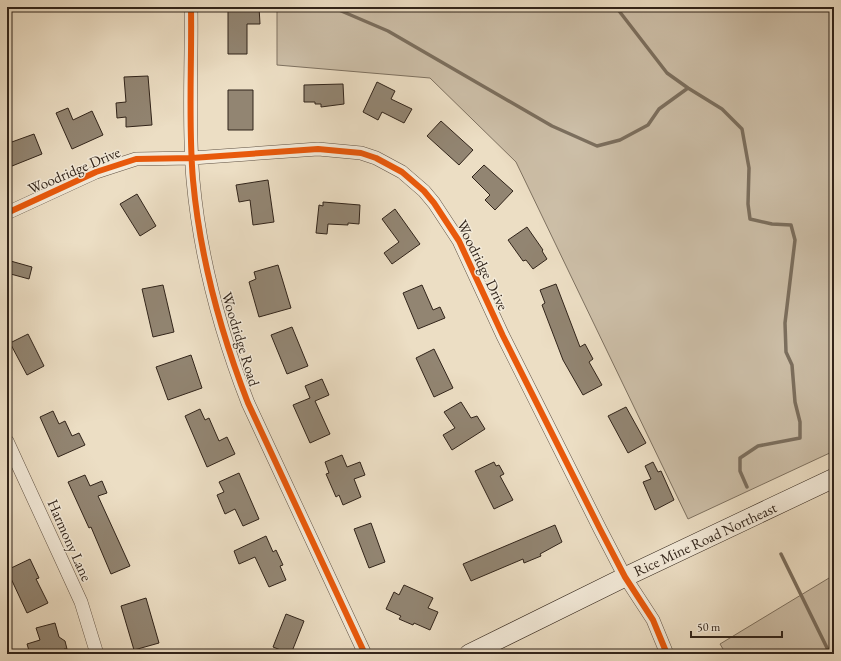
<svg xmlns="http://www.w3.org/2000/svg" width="841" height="661" font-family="'EB Garamond',serif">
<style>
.green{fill:#ccbea7;stroke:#7e7160}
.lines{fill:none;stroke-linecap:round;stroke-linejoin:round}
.stream{stroke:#7b6e5d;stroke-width:3.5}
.building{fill:#928572;stroke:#31241a}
.minor-casing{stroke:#605244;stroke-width:14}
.secondary-casing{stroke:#31241a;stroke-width:20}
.minor{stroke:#f3ead9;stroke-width:13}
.secondary{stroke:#f3ead9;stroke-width:19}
.cycleway-casing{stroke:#f3ead9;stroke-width:8}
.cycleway{stroke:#e8590c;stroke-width:6}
.labels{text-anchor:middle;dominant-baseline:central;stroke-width:3;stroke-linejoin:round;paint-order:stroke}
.street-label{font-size:15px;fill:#31241a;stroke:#f3ead9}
</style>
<rect width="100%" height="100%" fill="#ecdec4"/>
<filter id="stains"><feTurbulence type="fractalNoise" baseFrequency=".005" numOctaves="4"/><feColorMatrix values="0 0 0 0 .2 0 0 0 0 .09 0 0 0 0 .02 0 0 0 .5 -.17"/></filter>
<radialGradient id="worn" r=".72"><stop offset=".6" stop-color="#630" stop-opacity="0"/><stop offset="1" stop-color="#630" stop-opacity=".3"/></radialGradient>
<!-- green -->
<path class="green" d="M277,7H834V451L688,519L516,162L430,78L277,65Z
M834,575V654H726L720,644Z"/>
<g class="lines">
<!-- stream -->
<path class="stream" d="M332,7L388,31L552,126L597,146L620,140L648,125L659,109L688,88
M616,7L667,73L688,88L722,109L742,129L749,168L748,204L750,219L772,224L791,225L795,240L785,323L786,352L792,365L795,402L800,422V438L758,446L740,458V471L747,487
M781,554L830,654"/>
</g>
<!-- building -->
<path class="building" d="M228,7H259L260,24H247V54H228Z
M148,76L152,125L126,127V117L117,118L116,103L126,102L124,77Z
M377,82L395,91L391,99L412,109L404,123L382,112L378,120L363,112Z
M343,84L344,104L321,107V104H315V102H304V85Z
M228,90H253V130H228Z
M68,108L73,120L92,111L103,135L72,149L56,113Z
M441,121L473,150L459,165L427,136Z
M34,134L42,154L7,168V149L10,147L9,143Z
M484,165L513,191L495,210L485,200L490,195L472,177Z
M268,180L274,222L253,225L250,200L239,202L236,185Z
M137,194L156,226L140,236L120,204Z
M323,202L360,205L359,224L348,223V225L328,224L327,234L316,233L319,205L323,206Z
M395,209L420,244L392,264L384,253L399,242L382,219Z
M527,227L543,250L542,251L547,259L533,269L526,260L523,261L508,240Z
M7,260L32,267L29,279L7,273Z
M278,265L291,308L259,317L249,282L256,279L254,272Z
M556,284L580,347L585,344L593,359L589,362L602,385L583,395L563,360L542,305L545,303L540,290Z
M163,285L174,332L153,337L142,289Z
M422,285L433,310L440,307L445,318L418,329L403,293Z
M292,327L308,366L287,374L271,335Z
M28,334L44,366L27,375L10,343Z
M434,349L453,388L434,397L416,358Z
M191,355L202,388L168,400L156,367Z
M322,379L329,395L315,401L330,434L310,443L293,405L310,398L305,386Z
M461,402L471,418L477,416L485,429L452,450L443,435L455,428L444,412Z
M626,407L646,443L628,453L608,416Z
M200,409L205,420L209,418L219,441L227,437L235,454L207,467L185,416Z
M53,411L59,424L65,421L72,436L79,433L85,445L58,457L40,417Z
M342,455L347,467L360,462L365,475L354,479L361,497L343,505L339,495L336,497L326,474L329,473L325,462Z
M494,462L496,466L499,465L504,474L500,476L513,500L494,509L475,471Z
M653,462L658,472L661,471L674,500L655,510L643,482L651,479L645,466Z
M239,473L259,519L243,526L235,509L225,514L217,495L224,492L219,482Z
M85,475L90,486L102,481L107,493L98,496L130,566L111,574L91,527L89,528L68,482Z
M371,523L385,562L369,568L354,529Z
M555,525L562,542L540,554L541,556L524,563L523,559L471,581L463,564Z
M266,536L273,552L276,550L283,565L280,566L286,580L269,587L255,557L239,564L234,551Z
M30,559L39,578L36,579L48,603L27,613L7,570Z
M404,585L433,598L428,608L438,612L430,630L414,623L413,625L399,619L401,616L386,609L394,592L399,595Z
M146,598L159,643L134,650L121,606Z
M286,614L304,621L291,654L273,647Z
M55,623L59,637L65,641L67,649H64L65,654H30L27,644L40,640L36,628Z"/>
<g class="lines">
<!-- minor casing -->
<g class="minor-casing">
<path id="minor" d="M191,7C192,64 188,123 193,180C200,257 220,331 248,403L365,654
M7,213L96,172L136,159L192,158L318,149L361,153L376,158L402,172L424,191L434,203L459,241L503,336L600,529L625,577L653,620L667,654
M7,441L81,602L97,654"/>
</g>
<!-- secondary casing -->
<g class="secondary-casing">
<path id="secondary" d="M469,654L625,577L834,478"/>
</g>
<!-- minor -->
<use href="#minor" class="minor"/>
<!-- secondary -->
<use href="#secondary" class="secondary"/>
<!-- cycleway casing -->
<g class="cycleway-casing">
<path id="cycleway" d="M191,7C192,64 188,123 193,180C200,257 220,331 248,403L365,654
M7,213L96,172L136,159L192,158L318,149L361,153L376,158L402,172L424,191L434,203L459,241L503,336L600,529L625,577L653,620L667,654"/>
</g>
<!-- cycleway -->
<use href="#cycleway" class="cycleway"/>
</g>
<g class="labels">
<!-- street labels -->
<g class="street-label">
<text transform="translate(74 170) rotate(-23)">Woodridge Drive</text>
<text transform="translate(483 265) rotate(64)">Woodridge Drive</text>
<text transform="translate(241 339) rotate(73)">Woodridge Road</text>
<text transform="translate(705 539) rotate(-25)">Rice Mine Road Northeast</text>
<text transform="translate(70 540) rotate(66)">Harmony Lane</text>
</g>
</g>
<!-- margin -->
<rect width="841" height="661" fill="none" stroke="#ecdec4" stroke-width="24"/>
<rect x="8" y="8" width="825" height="645" fill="none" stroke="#31241a" stroke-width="2"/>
<rect x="12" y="12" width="817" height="637" fill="none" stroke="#31241a"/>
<!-- scale -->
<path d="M691 631v6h91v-6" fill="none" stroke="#31241a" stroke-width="2"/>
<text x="697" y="631" font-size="12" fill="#31241a" stroke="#f3ead9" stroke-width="3" paint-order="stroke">50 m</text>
<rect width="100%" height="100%" filter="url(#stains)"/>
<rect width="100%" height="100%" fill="url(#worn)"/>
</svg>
